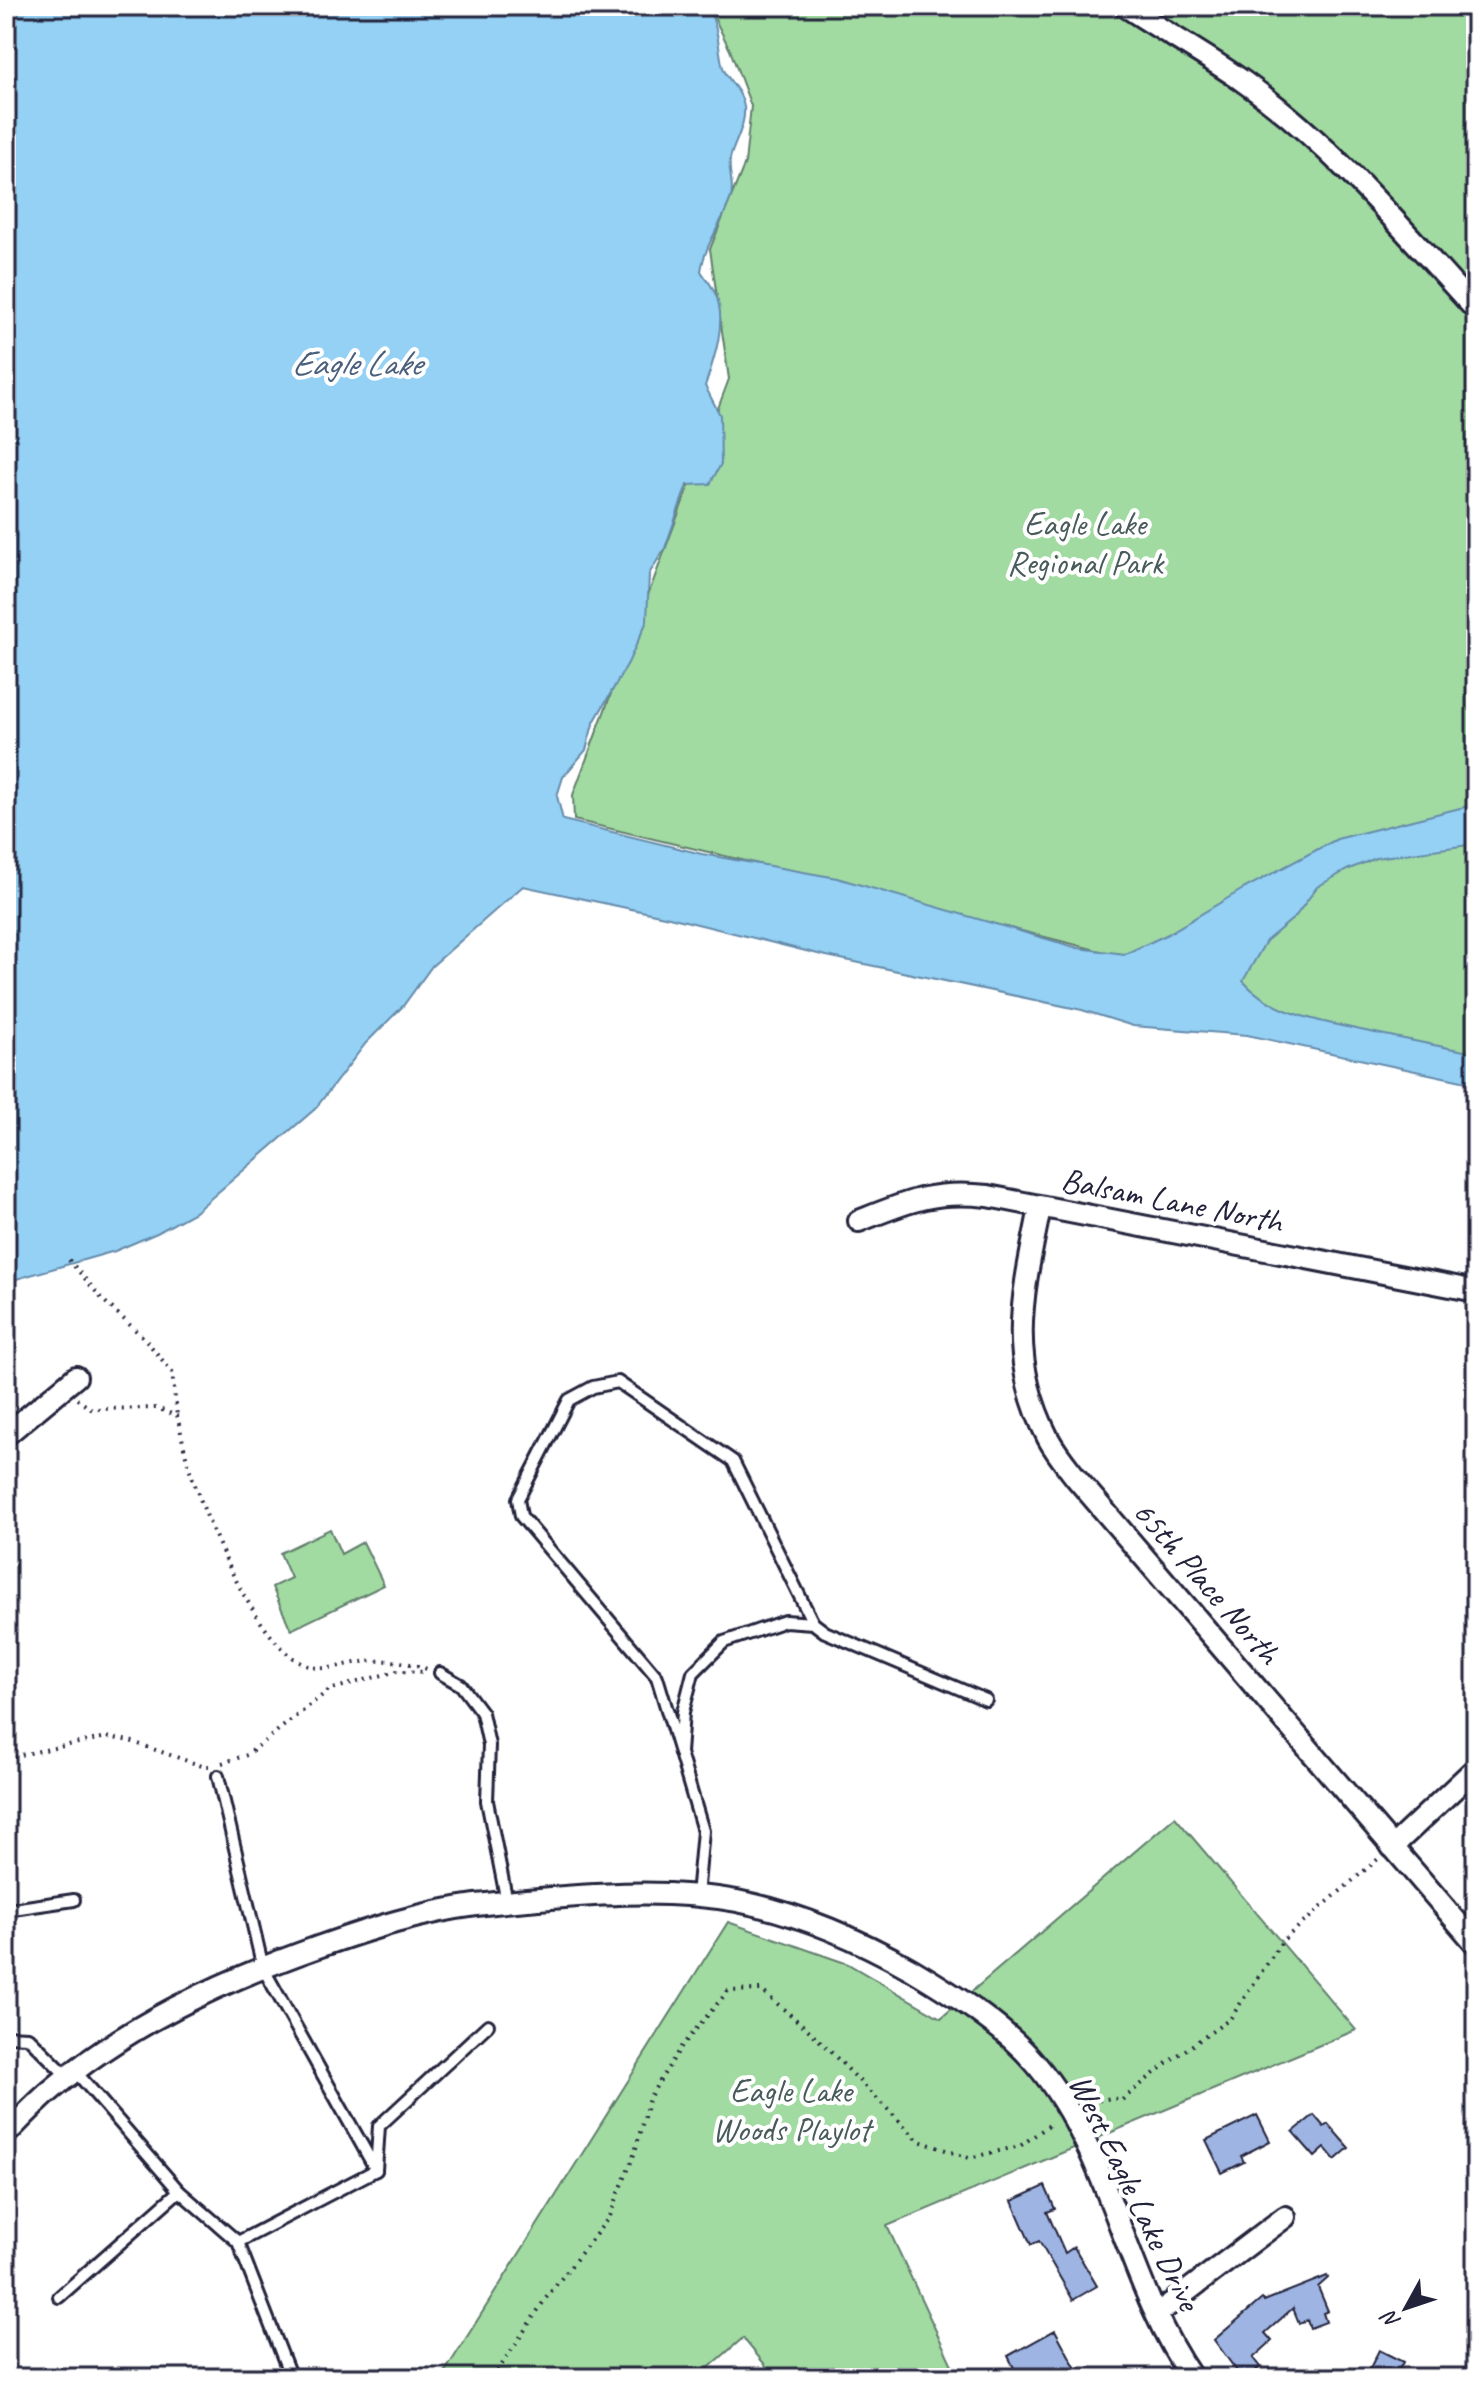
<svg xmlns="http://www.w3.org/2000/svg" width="1482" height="2384" font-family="Caveat,sans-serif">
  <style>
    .green { fill: #a1dba1; stroke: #627e6e; stroke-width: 2 }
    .water { fill: #94d1f4; stroke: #668baa; stroke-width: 2 }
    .building { fill: #9eb4e2; stroke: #22223b; stroke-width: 2 }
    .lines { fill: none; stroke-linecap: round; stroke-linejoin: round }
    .lane-casing { stroke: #22223b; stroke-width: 16 }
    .street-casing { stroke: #22223b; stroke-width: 26 }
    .path { stroke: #22223b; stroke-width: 4; stroke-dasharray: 2 6; stroke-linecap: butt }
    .lane { stroke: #fff; stroke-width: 10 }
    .street { stroke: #fff; stroke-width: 20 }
    .labels { text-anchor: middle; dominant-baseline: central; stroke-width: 8; stroke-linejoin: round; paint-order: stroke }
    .park-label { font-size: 34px; fill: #485a5a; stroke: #fff }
    .street-label { font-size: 34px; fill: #22223b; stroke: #fff }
    .water-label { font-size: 36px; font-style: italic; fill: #4a5f7c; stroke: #fff }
  </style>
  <rect width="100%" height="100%" fill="#fff"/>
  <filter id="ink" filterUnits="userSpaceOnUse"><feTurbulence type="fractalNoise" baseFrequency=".0125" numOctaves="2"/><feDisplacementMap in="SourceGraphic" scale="16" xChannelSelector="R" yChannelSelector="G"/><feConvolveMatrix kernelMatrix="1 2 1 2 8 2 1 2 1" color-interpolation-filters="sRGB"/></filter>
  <g filter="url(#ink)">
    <!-- green -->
    <g class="green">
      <path d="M704 6H1476V1061L1214 1009 1100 951 767 866 574 820 573 795 729 379 710 249 745 163 751 106 730 50 712 13Z"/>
      <path d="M330 1529 341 1554 363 1542 384 1585 291 1630 272 1587 291 1578 280 1553Z"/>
      <path d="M1175 1817 1356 2030 887 2226 958 2378H776L743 2338 697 2378H441L728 1922 848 1964 941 2018Z"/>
    </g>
    <!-- water -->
    <path class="water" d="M6 6H705C718 20 718 45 722 64 725 80 742 89 744 107 746 123 736 140 731 155 726 168 735 184 731 197 722 224 705 244 701 271 705 278 712 285 715 293 728 320 714 360 705 386L720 415 721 464 710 484 687 485 665 548 649 574 647 621 628 663 593 724 586 750 563 777 557 796 563 820 702 854 837 878 1078 948 1125 954 1166 935 1243 889 1337 839 1476 804V844L1376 858 1347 870 1317 887 1295 917 1266 941 1243 981C1277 1019 1337 1024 1385 1035 1415 1041 1445 1048 1476 1053V1084L1247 1035 1133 1026 1082 1010 822 955 669 917 523 886 432 966 403 1006 366 1043 315 1109 195 1212 157 1233 115 1251 6 1282Z"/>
    <!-- building -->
    <g class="building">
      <path d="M1257 2115 1270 2141 1241 2156 1244 2162 1222 2173 1206 2140Z"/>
      <path d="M1314 2115 1324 2127 1328 2124 1349 2148 1335 2160 1325 2148 1315 2157 1293 2132Z"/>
      <path d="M1045 2186 1055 2209 1047 2212 1065 2253 1074 2247 1097 2286 1073 2300 1039 2241 1031 2245 1012 2201Z"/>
      <path d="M1327 2276 1328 2278 1318 2287 1328 2311 1323 2313 1326 2322 1310 2328 1307 2320 1299 2323 1293 2308 1265 2333 1272 2341 1253 2358 1260 2367 1247 2378H1242L1214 2340 1262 2299 1264 2301Z"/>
      <path d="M1055 2330 1081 2378H1019L1008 2356Z"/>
      <path d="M1379 2350 1403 2362 1395 2378H1365Z"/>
    </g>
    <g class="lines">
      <defs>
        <g id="lane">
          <path d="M440 1673 461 1685 482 1713 489 1745 487 1801 507 1902"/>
          <path d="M680 1753 657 1677 521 1516 518 1499 569 1400 593 1387 618 1382 733 1461 813 1623"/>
          <path d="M218 1776 263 1968 376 2170"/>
          <path d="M697 1896 703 1831 680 1753 683 1712 693 1673 724 1642 785 1621 813 1623 825 1632 986 1700"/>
          <path d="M6 1910 74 1900"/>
          <path d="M6 2036 28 2037 68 2077"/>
          <path d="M76 2072 179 2191 238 2242 291 2378"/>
          <path d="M238 2242 376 2170 379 2126 488 2025"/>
          <path d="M59 2297 179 2191"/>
        </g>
        <g id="street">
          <path d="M1125 6C1164 32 1206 55 1244 82 1332 144 1403 230 1476 310"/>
          <path d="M1040 1208C1023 1293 1006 1356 1048 1438 1056 1453 1067 1466 1077 1479L1476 1944"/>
          <path d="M859 1221C909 1201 933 1190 988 1196L1476 1291"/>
          <path d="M6 1435 76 1377"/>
          <path d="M1392 1847 1476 1768"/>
          <path d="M6 2134C20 2120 34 2105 49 2092 126 2025 222 1981 318 1947 369 1929 422 1912 476 1905 501 1902 526 1900 551 1898 613 1893 675 1890 737 1901 798 1913 858 1939 911 1969 953 1994 1004 2026 1036 2064 1112 2154 1125 2282 1192 2378"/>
          <path d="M1157 2314 1285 2217"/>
        </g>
      </defs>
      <!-- lane casing -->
      <use href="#lane" class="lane-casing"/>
      <!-- street casing -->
      <use href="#street" class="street-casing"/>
      <!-- path -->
      <g class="path">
        <path d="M69 1260 103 1300 145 1339 172 1372 177 1416"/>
        <path d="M77 1399 91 1409 157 1408 177 1416C182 1434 184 1452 190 1470 205 1518 260 1656 312 1667 328 1671 345 1664 361 1662 384 1659 405 1661 427 1669"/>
        <path d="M6 1758 107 1737 130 1741 202 1766H209"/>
        <path d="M222 1763 247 1755 329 1690 397 1671 427 1672"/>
        <path d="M1083 2103 1112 2098 1122 2100 1168 2062 1230 2019 1283 1940 1378 1859"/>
        <path d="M493 2378 546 2298 610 2216 635 2152 649 2098 681 2047 728 1991 761 1990 812 2033 919 2141 969 2158 1020 2146 1052 2123"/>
      </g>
      <!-- lane -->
      <use href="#lane" class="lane"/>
      <!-- street -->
      <use href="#street" class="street"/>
    </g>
  </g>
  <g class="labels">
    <!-- park labels -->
    <g class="park-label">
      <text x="1085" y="523">Eagle Lake<tspan x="1085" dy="39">Regional Park</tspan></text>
      <text x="791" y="2090">Eagle Lake<tspan x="791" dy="39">Woods Playlot</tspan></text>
    </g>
    <!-- street labels -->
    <g class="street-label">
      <text transform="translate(1172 1200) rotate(11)">Balsam Lane North</text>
      <text transform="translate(1207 1582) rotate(49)">65th Place North</text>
      <text transform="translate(1135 2192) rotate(64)">West Eagle Lake Drive</text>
    </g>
    <!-- water labels -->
    <g class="water-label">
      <text x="356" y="363">Eagle Lake</text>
    </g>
  </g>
  <!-- margin -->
  <rect width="1482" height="2384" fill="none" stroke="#fff" stroke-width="32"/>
  <rect x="16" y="16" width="1450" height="2352" fill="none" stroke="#22223b" stroke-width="3" filter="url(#ink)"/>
  <!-- north arrow -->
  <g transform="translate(1406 2308) rotate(230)" stroke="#ffffff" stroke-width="6" paint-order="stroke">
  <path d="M0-6L14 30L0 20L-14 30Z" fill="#22223b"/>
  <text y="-12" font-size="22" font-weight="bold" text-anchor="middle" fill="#22223b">N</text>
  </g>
</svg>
